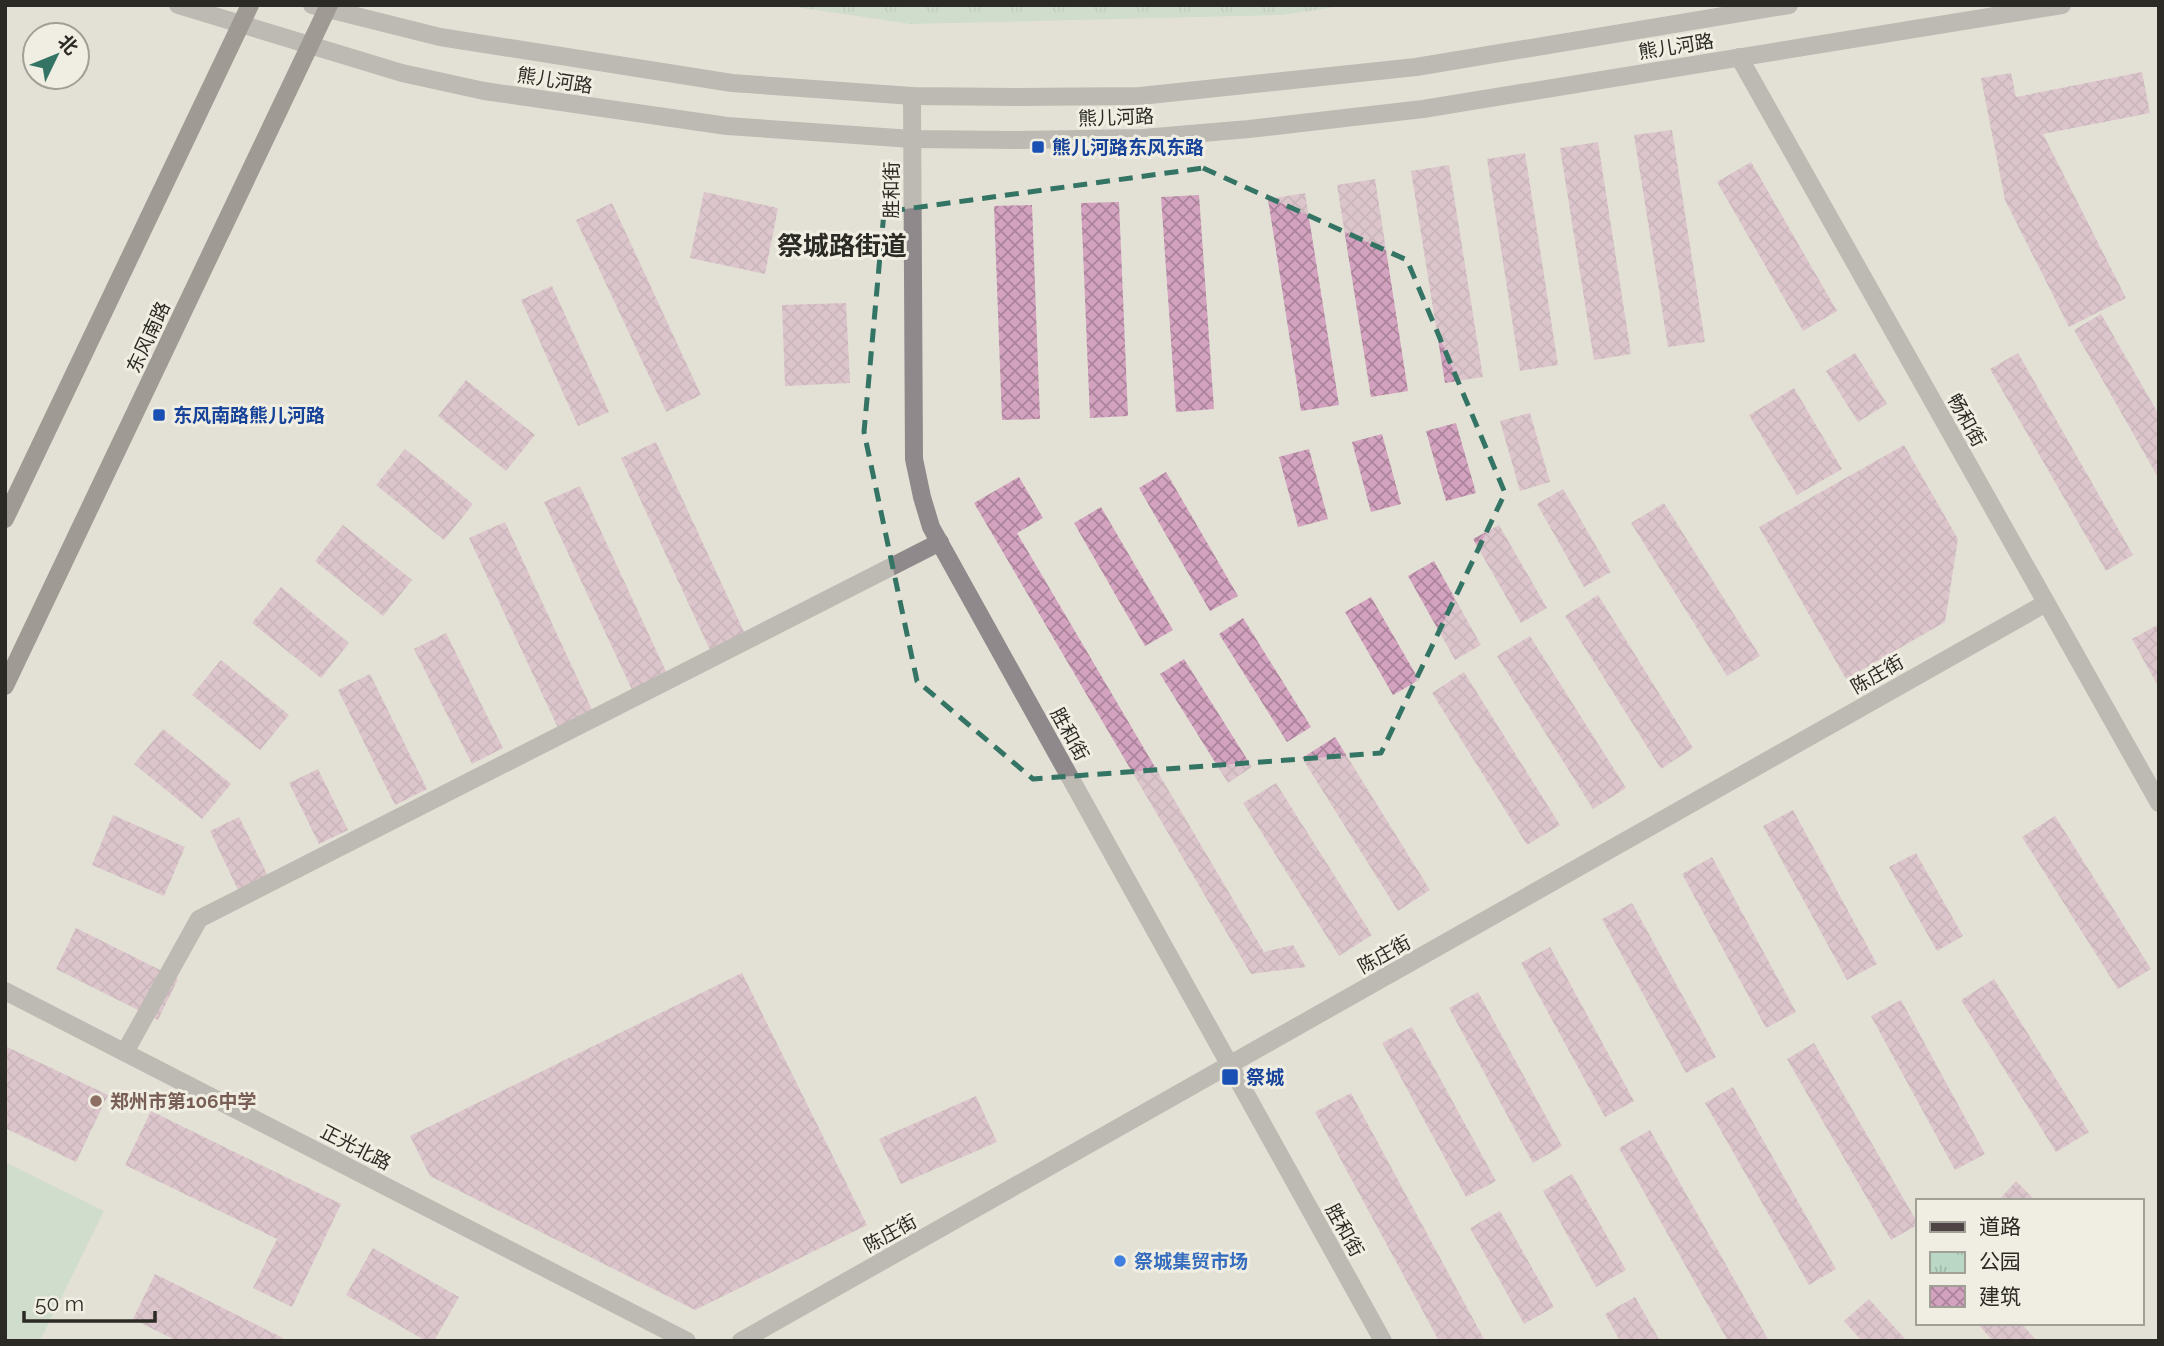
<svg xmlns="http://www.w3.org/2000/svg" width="2164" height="1346" font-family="Raleway,'Noto Sans SC',sans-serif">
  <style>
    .park { fill: url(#park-tufts) }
    .pitch { fill: #b9d7c4 }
    .building { fill: url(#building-cross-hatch) }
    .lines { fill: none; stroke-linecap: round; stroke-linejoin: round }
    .minor { stroke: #8f898b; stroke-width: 18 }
    .major { stroke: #4e4446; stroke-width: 18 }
    .marked { fill: none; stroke: #337464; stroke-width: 5; stroke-dasharray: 14 9; stroke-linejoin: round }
    .transit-dot { fill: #1a4fb4; stroke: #f0eee2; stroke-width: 2.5 }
    .education-dot { fill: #8d6e63; stroke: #f0eee2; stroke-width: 2.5 }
    .shop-dot { fill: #3f7fe0; stroke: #f0eee2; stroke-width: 2.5 }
    .labels { text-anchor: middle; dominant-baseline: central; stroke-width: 6; stroke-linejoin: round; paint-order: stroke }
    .street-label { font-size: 19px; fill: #2b2a25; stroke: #f0eee2 }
    .transit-label { font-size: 19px; font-weight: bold; fill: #164399; stroke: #f0eee2; text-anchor: start }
    .education-label { font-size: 19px; font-weight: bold; fill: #785e54; stroke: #f0eee2; text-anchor: start }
    .shop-label { font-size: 19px; font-weight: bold; fill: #366cbe; stroke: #f0eee2; text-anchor: start }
    .district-label { font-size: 26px; font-weight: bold; fill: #2b2a25; stroke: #f0eee2 }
  </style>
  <defs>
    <pattern id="park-tufts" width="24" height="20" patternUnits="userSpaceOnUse" patternTransform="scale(1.75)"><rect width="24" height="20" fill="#b9d7c4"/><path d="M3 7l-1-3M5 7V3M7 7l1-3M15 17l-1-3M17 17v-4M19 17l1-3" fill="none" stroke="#9fb9a8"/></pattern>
    <pattern id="building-cross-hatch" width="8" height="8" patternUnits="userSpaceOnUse" patternTransform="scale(1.75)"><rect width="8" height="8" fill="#d2a2bf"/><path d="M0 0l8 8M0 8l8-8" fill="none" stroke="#ab849b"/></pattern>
  </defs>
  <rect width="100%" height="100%" fill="#e3e1d5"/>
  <!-- park -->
  <path class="park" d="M782 5H1349L1282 15 911 24Z"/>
  <!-- pitch -->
  <path class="pitch" d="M5 1162 104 1211 40 1341H5Z"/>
  <!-- building -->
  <g class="building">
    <path d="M2142 72 2150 113 2043 134 2126 298 2069 327 2005 200 1981 78 2011 73 2016 97Z"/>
    <path d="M1672 130 1705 342 1668 347 1634 135Z"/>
    <path d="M1598 142 1631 354 1594 360 1560 148Z"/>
    <path d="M1525 153 1558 365 1520 371 1487 159Z"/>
    <path d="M1751 162 1837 311 1803 331 1717 182Z"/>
    <path d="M1449 165 1483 377 1445 383 1411 171Z"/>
    <path d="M1375 179 1408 391 1371 397 1337 185Z"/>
    <path d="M704 192 778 208 765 274 690 258Z"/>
    <path d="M1305 193 1339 405 1301 411 1268 199Z"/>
    <path d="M1199 195 1214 409 1176 412 1161 197Z"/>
    <path d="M1119 202 1128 416 1090 418 1081 203Z"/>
    <path d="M612 203 701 395 666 412 576 220Z"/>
    <path d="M1032 205 1040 419 1002 420 994 206Z"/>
    <path d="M552 286 609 412 578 426 521 300Z"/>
    <path d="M846 303 850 383 785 386 782 305Z"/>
    <path d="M2101 314 2159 415V479L2074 330Z"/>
    <path d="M1855 353 1887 404 1858 422 1826 371Z"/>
    <path d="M2018 353 2133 555 2106 571 1990 369Z"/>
    <path d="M466 380 535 435 506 471 438 416Z"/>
    <path d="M1794 388 1842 469 1797 495 1749 415Z"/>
    <path d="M1530 413 1550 482 1520 491 1500 421Z"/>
    <path d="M1456 423 1476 493 1446 501 1426 431Z"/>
    <path d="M1382 434 1401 504 1371 512 1352 442Z"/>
    <path d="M656 442 745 634 710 650 621 458Z"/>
    <path d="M1904 445 1958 539 1945 622 1846 679 1759 527Z"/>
    <path d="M405 449 473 504 444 540 376 485Z"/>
    <path d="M1309 449 1328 519 1298 527 1279 457Z"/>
    <path d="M1166 472 1238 596 1210 611 1139 488Z"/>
    <path d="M1019 477 1043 518 1017 533 1264 952 1293 945 1306 967 1251 974 974 503Z"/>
    <path d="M580 486 669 678 634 694 544 502Z"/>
    <path d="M1563 489 1611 572 1584 587 1537 504Z"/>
    <path d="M1664 503 1760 656 1727 676 1631 523Z"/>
    <path d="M1101 507 1173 630 1145 646 1074 523Z"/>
    <path d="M505 522 594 714 559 730 469 538Z"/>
    <path d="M343 525 412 580 383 616 315 561Z"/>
    <path d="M1499 525 1547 608 1521 623 1473 539Z"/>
    <path d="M1434 561 1481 645 1455 660 1408 576Z"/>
    <path d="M281 587 349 643 321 678 252 623Z"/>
    <path d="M1598 595 1693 748 1661 769 1565 616Z"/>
    <path d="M1371 597 1419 680 1393 695 1345 612Z"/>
    <path d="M1243 618 1311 727 1287 742 1219 634Z"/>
    <path d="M2159 624V688L2132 639Z"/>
    <path d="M446 633 503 748 472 764 414 649Z"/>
    <path d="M1530 636 1626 788 1593 809 1497 656Z"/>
    <path d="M1184 659 1252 767 1228 783 1160 674Z"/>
    <path d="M221 660 289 715 260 750 192 695Z"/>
    <path d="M1464 672 1560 825 1527 845 1432 693Z"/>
    <path d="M370 674 427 789 395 805 338 690Z"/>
    <path d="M163 729 231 784 202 819 134 764Z"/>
    <path d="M1335 737 1430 890 1398 911 1302 758Z"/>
    <path d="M318 769 348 830 319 844 289 783Z"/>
    <path d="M1276 783 1372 935 1339 956 1243 803Z"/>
    <path d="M1793 810 1877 964 1847 980 1763 826Z"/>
    <path d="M113 815 185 847 164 896 92 865Z"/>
    <path d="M2055 816 2151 969 2118 989 2022 837Z"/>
    <path d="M239 817 269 878 239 892 210 831Z"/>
    <path d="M1916 853 1963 936 1937 951 1889 867Z"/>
    <path d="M1712 857 1796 1012 1766 1028 1682 874Z"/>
    <path d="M1632 903 1716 1057 1686 1073 1602 919Z"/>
    <path d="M76 928 178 979 158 1020 56 969Z"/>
    <path d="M1550 947 1634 1101 1605 1117 1521 963Z"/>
    <path d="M742 973 867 1225 695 1310 430 1176 410 1136Z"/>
    <path d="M1994 979 2089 1132 2056 1152 1961 1000Z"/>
    <path d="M1478 992 1562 1146 1533 1163 1449 1008Z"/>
    <path d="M1901 1000 1985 1154 1955 1170 1871 1016Z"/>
    <path d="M1412 1027 1496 1181 1466 1197 1382 1043Z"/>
    <path d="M1814 1043 1917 1222V1225L1891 1240 1787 1059Z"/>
    <path d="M5 1046 108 1095 76 1162 5 1128Z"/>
    <path d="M1733 1087 1836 1269 1809 1285 1705 1103Z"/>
    <path d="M1351 1093 1485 1341H1439L1315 1112Z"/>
    <path d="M976 1096 997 1142 901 1184 879 1139Z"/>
    <path d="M151 1111 341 1204 292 1307 253 1288 277 1239 125 1165Z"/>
    <path d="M1650 1130 1769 1341H1728L1619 1148Z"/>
    <path d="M1572 1174 1626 1270 1596 1287 1543 1191Z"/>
    <path d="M2016 1181 2036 1201H1998Z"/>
    <path d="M1500 1211 1554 1307 1524 1324 1470 1228Z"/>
    <path d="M373 1248 459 1297 434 1341H426L346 1295Z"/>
    <path d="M155 1274 283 1338 281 1341H177L133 1319Z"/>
    <path d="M1635 1297 1660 1341H1620L1605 1314Z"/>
    <path d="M1869 1299 1907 1341H1862L1844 1321Z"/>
    <path d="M1977 1323H2021L2037 1341H1993Z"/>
  </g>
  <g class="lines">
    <!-- minor -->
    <g class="minor">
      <path d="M178 5 402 73 484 91 727 126 912 139 1016 140 1143 138 1249 129 1423 109 2062 5"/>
      <path d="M312 5 440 37 732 83 912 96 1016 97 1140 96 1416 67 1789 5"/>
      <path d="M1739 57 2159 803"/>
      <path d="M912 96 914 459 922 497 931 527 1383 1341"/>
      <path d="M5 991 687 1341"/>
      <path d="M125 1052 199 919 940 542"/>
      <path d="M741 1341 2046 603"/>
    </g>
    <!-- major -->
    <g class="major">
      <path d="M5 519 250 5"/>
      <path d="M5 686 329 5"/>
    </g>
  </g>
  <!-- marked area -->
  <path d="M0 0H2164V1346H0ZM1203 168 1407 260 1505 493 1381 753 1033 779 917 681 864 432 884 212Z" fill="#e3e1d5" fill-opacity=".55" fill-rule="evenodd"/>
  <path class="marked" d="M1203 168 1407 260 1505 493 1381 753 1033 779 917 681 864 432 884 212Z"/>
  <!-- markers -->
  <g class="transit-dot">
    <rect x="1031" y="140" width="14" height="14" rx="3.5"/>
    <rect x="152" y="408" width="14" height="14" rx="3.5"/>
    <rect x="1221" y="1068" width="18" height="18" rx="3.5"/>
  </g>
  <circle class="education-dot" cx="96" cy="1101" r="7"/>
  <circle class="shop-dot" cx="1120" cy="1261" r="7"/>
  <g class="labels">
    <!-- street labels -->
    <g class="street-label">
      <text transform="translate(1676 46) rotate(-9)">熊儿河路</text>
      <text transform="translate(555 80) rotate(9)">熊儿河路</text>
      <text transform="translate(1116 117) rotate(-2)">熊儿河路</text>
      <text transform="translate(891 190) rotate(-90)">胜和街</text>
      <text transform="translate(148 337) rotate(-65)">东风南路</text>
      <text transform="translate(1967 420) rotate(61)">畅和街</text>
      <text transform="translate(1877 674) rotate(-30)">陈庄街</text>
      <text transform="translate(1070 734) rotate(61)">胜和街</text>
      <text transform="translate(1384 954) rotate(-29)">陈庄街</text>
      <text transform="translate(356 1147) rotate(27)">正光北路</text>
      <text transform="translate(1345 1230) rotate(61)">胜和街</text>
      <text transform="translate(890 1233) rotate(-29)">陈庄街</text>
    </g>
    <!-- transit labels -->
    <g class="transit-label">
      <text x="1052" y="147">熊儿河路东风东路</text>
      <text x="173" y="415">东风南路熊儿河路</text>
      <text x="1246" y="1077">祭城</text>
    </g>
    <!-- education labels -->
    <g class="education-label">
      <text x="110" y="1101">郑州市第106中学</text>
    </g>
    <!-- shop labels -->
    <g class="shop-label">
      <text x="1134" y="1261">祭城集贸市场</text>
    </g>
    <!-- district labels -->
    <g class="district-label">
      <text x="842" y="246">祭城路街道</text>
    </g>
  </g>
  <!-- border -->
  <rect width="2164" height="1346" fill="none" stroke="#2b2a25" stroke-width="14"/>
  <!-- legend -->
  <rect x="1916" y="1199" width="228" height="126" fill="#f0eee2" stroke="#a1a096" stroke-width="2"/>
  <rect x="1930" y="1222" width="35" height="10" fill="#4e4446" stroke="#a1a096" stroke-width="2"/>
  <text x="1979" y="1234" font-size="21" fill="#2b2a25">道路</text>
  <rect x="1930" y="1252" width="35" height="21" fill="url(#park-tufts)" stroke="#a1a096" stroke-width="2"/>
  <text x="1979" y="1269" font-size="21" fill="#2b2a25">公园</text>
  <rect x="1930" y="1286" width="35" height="21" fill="url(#building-cross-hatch)" stroke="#a1a096" stroke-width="2"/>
  <text x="1979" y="1304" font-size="21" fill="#2b2a25">建筑</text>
  <!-- north arrow -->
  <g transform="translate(56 56) rotate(47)"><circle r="33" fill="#f0eee2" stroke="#a1a096" stroke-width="2"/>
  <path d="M0-5L12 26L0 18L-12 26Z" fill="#337464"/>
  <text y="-10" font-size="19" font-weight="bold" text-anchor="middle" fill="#2b2a25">北</text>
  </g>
  <!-- scale -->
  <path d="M24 1311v10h131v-10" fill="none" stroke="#2b2a25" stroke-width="3.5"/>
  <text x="35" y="1311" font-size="21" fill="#2b2a25" stroke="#f0eee2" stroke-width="5" paint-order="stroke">50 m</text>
</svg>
